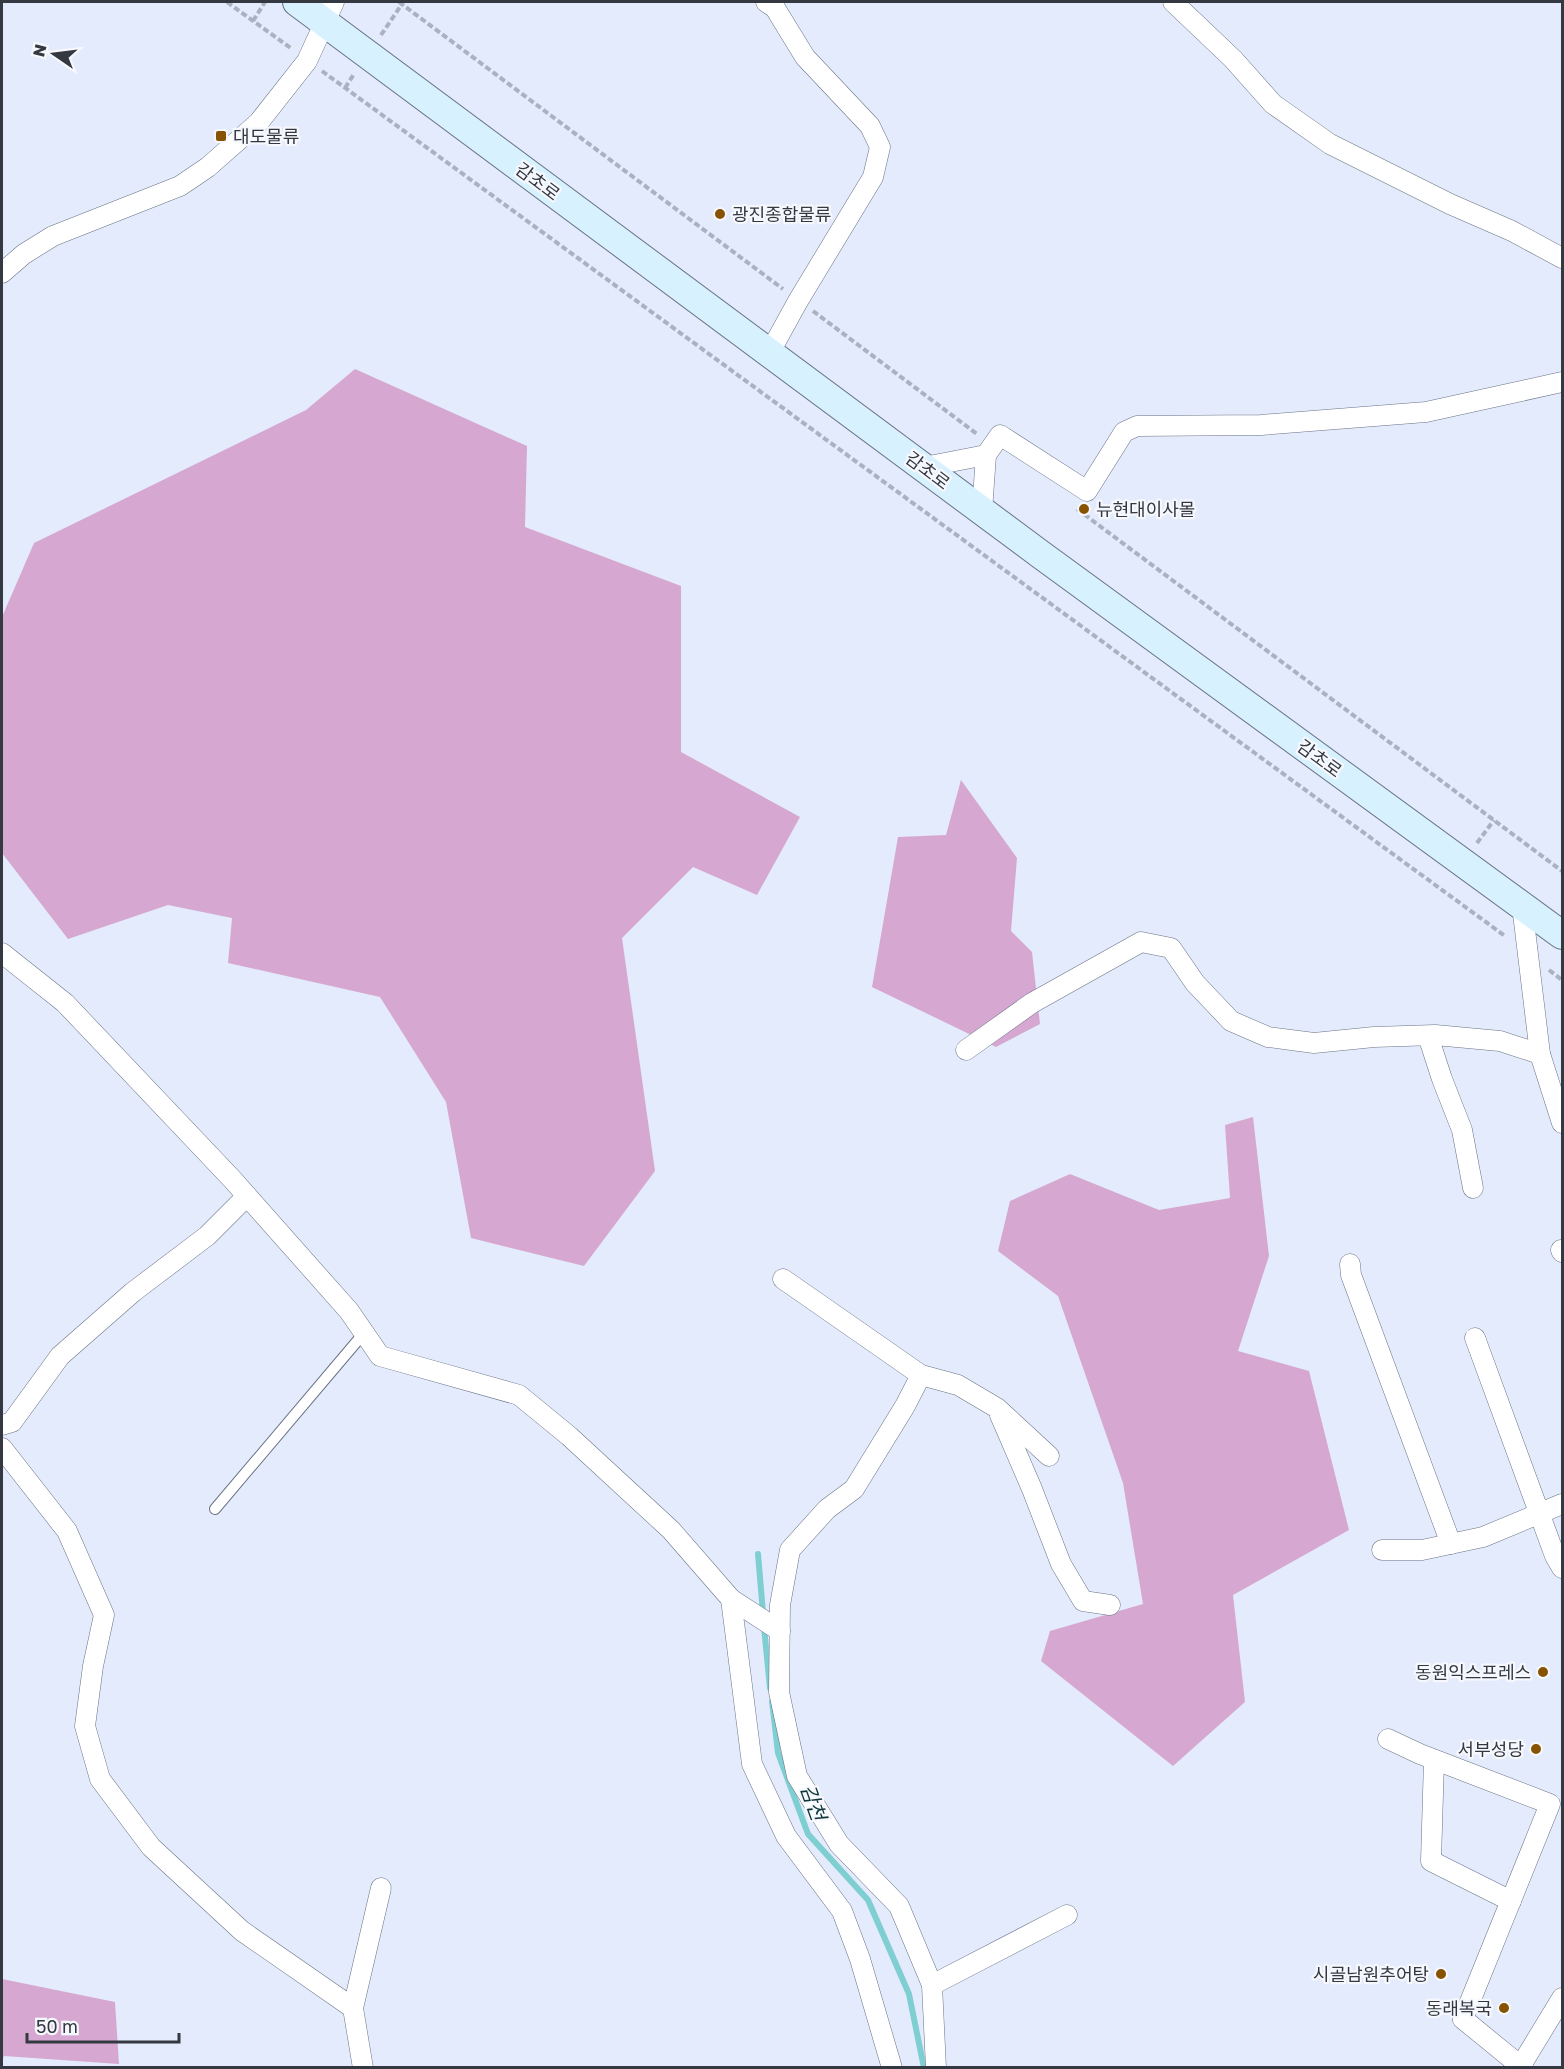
<svg xmlns="http://www.w3.org/2000/svg" width="1564" height="2069" font-family="'Golos Text','Noto Sans KR',sans-serif">
  <style>
    .forest { fill: #d6a8d1 }
    .lines { fill: none; stroke-linecap: round; stroke-linejoin: round }
    .stream { stroke: #7fced1; stroke-width: 6 }
    .service-casing { stroke: #6a7385; stroke-width: 12 }
    .minor-casing { stroke: #6a7385; stroke-width: 21 }
    .secondary-casing { stroke: #6a7385; stroke-width: 30 }
    .path { stroke: #aab1bf; stroke-width: 4; stroke-dasharray: 6 3; stroke-linecap: butt }
    .service { stroke: #fff; stroke-width: 10 }
    .minor { stroke: #fff; stroke-width: 20 }
    .secondary { stroke: #d7f1fe; stroke-width: 28 }
    .poi-dot { fill: #885300; stroke: #f6f8fd; stroke-width: 2 }
    .labels { text-anchor: middle; dominant-baseline: central; stroke-width: 4.5; stroke-linejoin: round; paint-order: stroke }
    .poi-label { font-size: 18px; fill: #343840; stroke: #f6f8fd; text-anchor: end }
    .street-label { font-size: 18px; fill: #343840; stroke: #f6f8fd }
    .water-label { font-size: 20px; font-style: italic; fill: #103738; stroke: #f6f8fd }
  </style>
  <rect width="100%" height="100%" fill="#e3ebfc"/>
  <!-- forest -->
  <g class="forest">
    <path d="M355 369 527 446 525 527 681 586V752L800 817 757 895 693 867 622 938 655 1171 584 1266 471 1238 446 1102 380 997 228 963 232 918 168 905 68 939 2 853V617L34 543 306 410Z"/>
    <path d="M961 780 1017 858 1011 931 1032 952 1040 1024 996 1047 872 987 898 837 946 835Z"/>
    <path d="M1253 1117 1269 1256 1238 1351 1309 1371 1349 1530 1233 1595 1245 1702 1173 1766 1041 1661 1050 1631 1143 1604 1123 1483 1058 1296 998 1251 1010 1201 1070 1174 1159 1210 1230 1198 1225 1125Z"/>
    <path d="M2 1979 115 2002 119 2064 4 2056 2 2061Z"/>
  </g>
  <g class="lines">
    <!-- stream -->
    <g class="stream">
      <path d="M758 1554 763 1613"/>
      <path d="M764 1627 770 1688"/>
      <path d="M772 1701 778 1753 808 1834 868 1900 909 1994 924 2068"/>
    </g>
    <defs>
      <path id="service" d="M215 1509 364 1333"/>
      <g id="minor">
        <path d="M766 2 775 8 805 57 870 126 880 147 873 177 798 301 770 352"/>
        <path d="M1173 2 1233 59 1273 104 1330 144 1450 204 1512 231 1562 258"/>
        <path d="M2 273 24 254 53 236 180 186 208 167 259 122 307 61 334 2"/>
        <path d="M986 455 1000 435 1087 491 1124 432 1137 426 1261 425 1426 412 1562 382"/>
        <path d="M924 467 986 455 982 511"/>
        <path d="M1522 905 1540 1054 1562 1123"/>
        <path d="M2 953 65 1003 232 1179 349 1311 380 1356 519 1395 569 1436 671 1530 731 1599 780 1631"/>
        <path d="M1428 1036 1442 1079 1462 1130 1473 1188"/>
        <path d="M966 1050 1032 1003 1141 942 1171 948 1195 983 1231 1021 1268 1037 1314 1043 1374 1037 1435 1035 1500 1041 1540 1054"/>
        <path d="M1561 1250 1562 1252"/>
        <path d="M1350 1264 1351 1275 1451 1544"/>
        <path d="M783 1279 921 1375 958 1385 997 1408 1049 1456"/>
        <path d="M1475 1338 1555 1556 1562 1568"/>
        <path d="M921 1375 905 1406 854 1489 827 1509 790 1550 780 1605 779 1692 797 1776 839 1844 899 1906 932 1985 936 2068"/>
        <path d="M1000 1415 1032 1489 1061 1564 1083 1601 1110 1605"/>
        <path d="M2 1425 12 1422 60 1356 133 1292 207 1236 247 1196"/>
        <path d="M2 1448 67 1531 104 1615 93 1666 85 1726 100 1779 151 1847 242 1931 353 2008 363 2068"/>
        <path d="M1382 1550H1422L1483 1537 1562 1504"/>
        <path d="M731 1599 752 1764 786 1836 842 1911 860 1959 892 2068"/>
        <path d="M1388 1739 1420 1754 1550 1804 1463 2019 1523 2068"/>
        <path d="M1434 1760 1431 1861 1511 1901"/>
        <path d="M932 1985 1067 1915"/>
        <path d="M353 2008 381 1888"/>
        <path d="M1520 2067 1562 1998"/>
      </g>
      <path id="secondary" d="M297 2 1040 554 1562 935"/>
    </defs>
    <!-- service casing -->
    <use href="#service" class="service-casing"/>
    <!-- minor casing -->
    <use href="#minor" class="minor-casing"/>
    <!-- secondary casing -->
    <use href="#secondary" class="secondary-casing"/>
    <!-- path -->
    <g class="path">
      <path d="M227 2 292 49"/>
      <path d="M399 2 783 289"/>
      <path d="M253 21 265 2"/>
      <path d="M381 35 402 4"/>
      <path d="M322 71 1505 936"/>
      <path d="M345 88 354 74"/>
      <path d="M813 311 977 434"/>
      <path d="M1077 509 1562 871"/>
      <path d="M1477 843 1494 820"/>
      <path d="M1549 970 1562 980"/>
    </g>
    <!-- service -->
    <use href="#service" class="service"/>
    <!-- minor -->
    <use href="#minor" class="minor"/>
    <!-- secondary -->
    <use href="#secondary" class="secondary"/>
  </g>
  <!-- markers -->
  <g class="poi-dot">
    <rect x="215" y="130" width="12" height="12" rx="3"/>
    <circle cx="720" cy="214" r="6"/>
    <circle cx="1084" cy="509" r="6"/>
    <circle cx="1543" cy="1672" r="6"/>
    <circle cx="1536" cy="1749" r="6"/>
    <circle cx="1441" cy="1974" r="6"/>
    <circle cx="1504" cy="2008" r="6"/>
  </g>
  <g class="labels">
    <!-- poi labels -->
    <g class="poi-label">
      <text x="233" y="136" text-anchor="start">대도물류</text>
      <text x="732" y="214" text-anchor="start">광진종합물류</text>
      <text x="1096" y="509" text-anchor="start">뉴현대이사몰</text>
      <text x="1531" y="1672">동원익스프레스</text>
      <text x="1524" y="1749">서부성당</text>
      <text x="1429" y="1974">시골남원추어탕</text>
      <text x="1492" y="2008">동래복국</text>
    </g>
    <!-- street labels -->
    <g class="street-label">
      <text transform="translate(538 181) rotate(37)">감초로</text>
      <text transform="translate(928 470) rotate(37)">감초로</text>
      <text transform="translate(1320 758) rotate(36)">감초로</text>
    </g>
    <!-- water labels -->
    <g class="water-label">
      <text transform="translate(814 1802) rotate(70)">감천</text>
    </g>
  </g>
  <!-- border -->
  <rect width="1564" height="2069" fill="none" stroke="#343840" stroke-width="6"/>
  <!-- north arrow -->
  <g transform="translate(54 54) rotate(284)" stroke="#f6f8fd" stroke-width="4.5" paint-order="stroke">
  <path d="M0-4.5L10 22L0 15L-10 22Z" fill="#343840"/>
  <text y="-9" font-size="16" font-weight="bold" text-anchor="middle" fill="#343840">N</text>
  </g>
  <!-- scale -->
  <path d="M27 2033v9h152v-9" fill="none" stroke="#343840" stroke-width="3"/>
  <text x="36" y="2033" font-size="18" fill="#343840" stroke="#f6f8fd" stroke-width="4.5" paint-order="stroke">50 m</text>
</svg>
